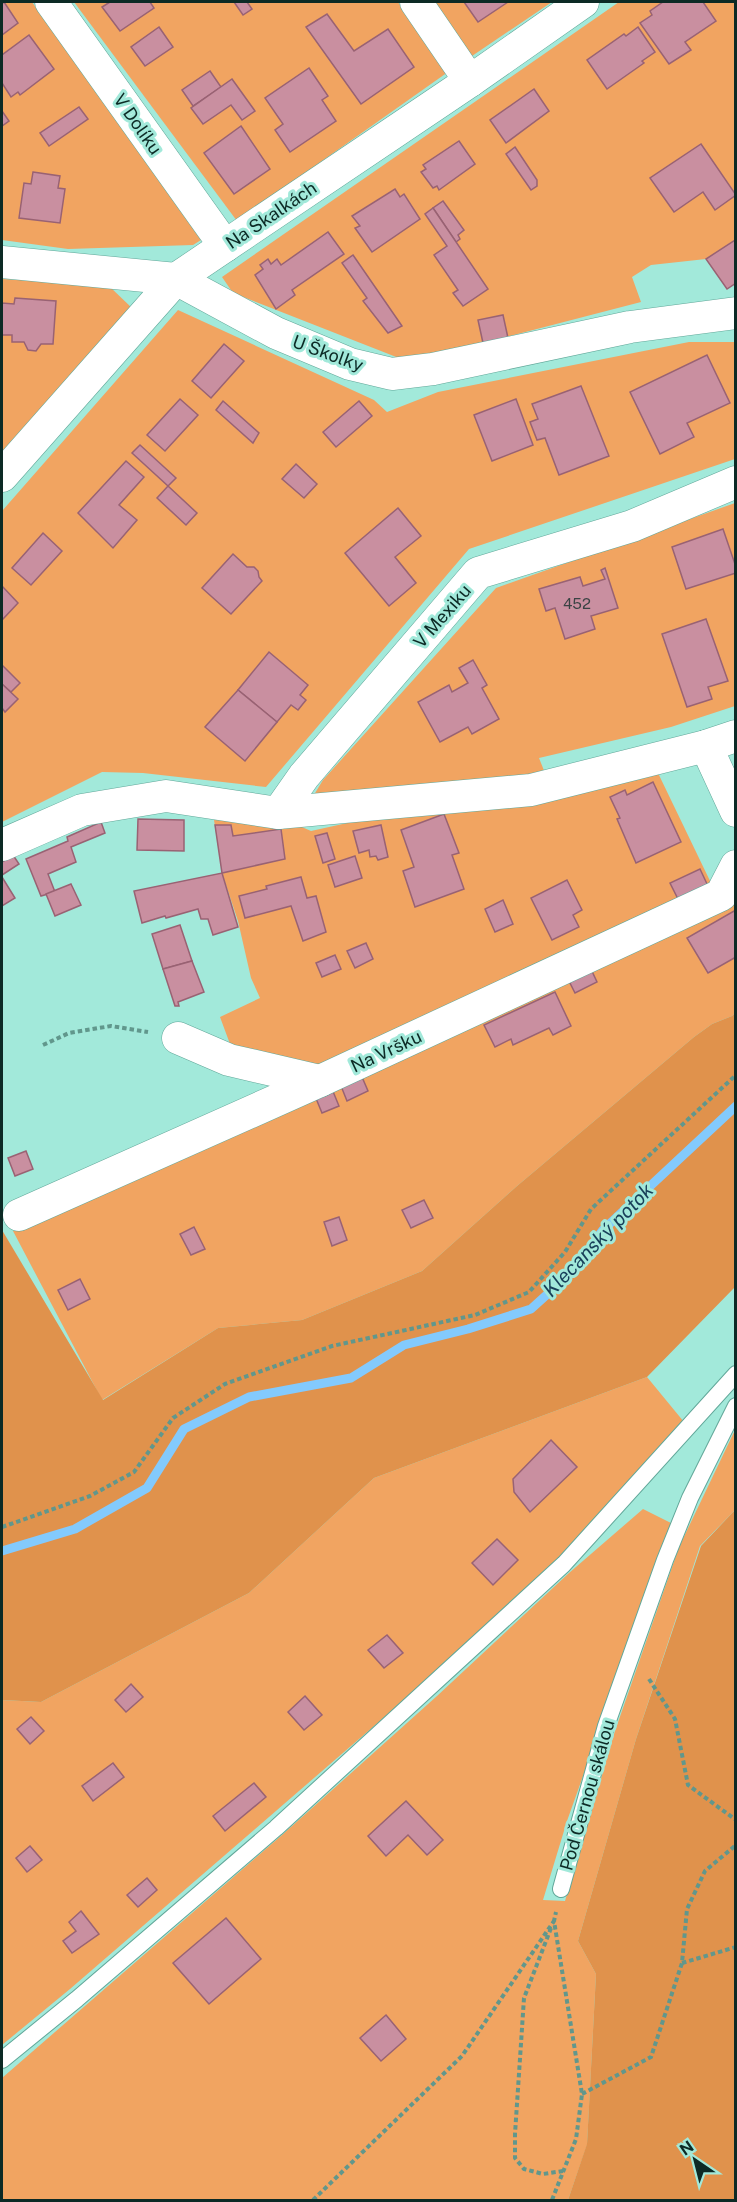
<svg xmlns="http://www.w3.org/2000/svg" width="737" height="2202" font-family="'Public Sans',sans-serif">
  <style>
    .green { fill: #f1a461 }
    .forest { fill: #e0924c }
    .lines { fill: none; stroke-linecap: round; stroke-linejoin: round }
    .stream { stroke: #83cafd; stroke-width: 9 }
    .building { fill: #c98fa0; stroke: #996273; stroke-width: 1.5 }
    .service-casing { stroke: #61a799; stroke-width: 18 }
    .minor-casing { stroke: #61a799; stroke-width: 33 }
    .path { stroke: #61978c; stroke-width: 4; stroke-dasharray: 4.5 3; stroke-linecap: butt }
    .service { stroke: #fff; stroke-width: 16 }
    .minor { stroke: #fff; stroke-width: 32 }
    .labels { text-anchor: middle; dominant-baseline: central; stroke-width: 6; stroke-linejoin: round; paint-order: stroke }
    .number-label { font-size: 15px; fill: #3b4344 }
    .street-label { font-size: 18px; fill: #0c2a25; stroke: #a2e9da }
    .water-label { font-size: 20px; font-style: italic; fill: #183f59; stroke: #a2e9da }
  </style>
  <rect width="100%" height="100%" fill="#a2e9da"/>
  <!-- green -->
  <g class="green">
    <path d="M2 2H32L201 240 193 245 68 249 2 240Z"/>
    <path d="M74 2H398L448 72 237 221Z"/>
    <path d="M435 2H552L472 56Z"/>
    <path d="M619 2H735V240L706 259 651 265 632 277 641 302 409 362 233 293 222 277Z"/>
    <path d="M2 279 108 285 134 310 2 459Z"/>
    <path d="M178 310 374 400 387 412 438 392 689 342H735V459L469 549 266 787 143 773 102 772 2 822V511Z"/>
    <path d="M735 503V706L671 727 539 758 545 773 309 803 323 780 496 588Z"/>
    <path d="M658 773 711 883 324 1070 287 1063 230 1044 220 1017 260 998 251 978 238 921 222 873 214 820 295 824 311 831 388 814Z"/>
    <path d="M735 896V1013L732 1016 712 1024 694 1037 517 1186 422 1271 302 1320 218 1328 102 1400 13 1231 336 1085Z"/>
    <path d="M647 1377 684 1422 557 1559 425 1682 70 1989 2 2045V1700L41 1702 249 1593 374 1478Z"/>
    <path d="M735 1430V1510L700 1546 636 1739 578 1941 596 1974 587 2145 568 2200H2V2078L282 1835 437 1696 569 1573 643 1509 673 1524 567 1821 543 1900 565 1901 615 1731 679 1547Z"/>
  </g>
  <!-- forest -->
  <g class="forest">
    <path d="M735 1013V1287L647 1377 374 1478 249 1593 41 1702 2 1700V1230L103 1400 218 1328 302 1320 422 1271 517 1186 694 1037 712 1024 732 1016Z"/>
    <path d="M735 1510V2200H568L587 2144 596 1974 578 1941 636 1739 701 1546Z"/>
  </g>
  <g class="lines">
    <!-- stream -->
    <path class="stream" d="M2 1551 75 1529 147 1488 184 1429 249 1397 351 1378 404 1345 468 1329 531 1309 573 1271 603 1230 736 1106"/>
  </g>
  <!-- building -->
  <g class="building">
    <path d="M4 2 18 23 2 35V4Z"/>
    <path d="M110 2H150L154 8 120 31 102 7Z"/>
    <path d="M234 2H247L252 9 243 15Z"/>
    <path d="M464 2H508L478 22Z"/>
    <path d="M663 2H703L716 21 685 42 691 50 669 64 640 23 652 15 650 11Z"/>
    <path d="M327 14 354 51 388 29 414 67 361 104 306 27Z"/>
    <path d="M159 27 173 47 145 66 131 47Z"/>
    <path d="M638 27 655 52 642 61 644 63 607 89 587 60 624 34 626 36Z"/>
    <path d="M29 35 54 69 20 95 18 92 11 97 2 83V55Z"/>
    <path d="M309 68 328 96 322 100 336 121 290 152 275 130 283 124 265 98Z"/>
    <path d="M210 71 221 87 193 106 182 90Z"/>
    <path d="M232 79 255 111 242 120 231 105 203 124 191 108Z"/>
    <path d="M534 89 549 111 506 143 490 120Z"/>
    <path d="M79 107 88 119 49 146 40 133Z"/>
    <path d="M2 111 9 121 2 126Z"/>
    <path d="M241 126 270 169 234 194 204 153Z"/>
    <path d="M459 141 475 164 439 190 437 186 433 188 421 172 426 169 423 165Z"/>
    <path d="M701 144 736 195 715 210 703 192 674 212 650 178Z"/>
    <path d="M515 147 537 180V186L531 190 506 154Z"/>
    <path d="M33 172 60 176 58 188 65 189 60 223 19 218 24 183 31 184Z"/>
    <path d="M395 189 400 197 404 194 420 219 372 252 355 228 360 226 352 216Z"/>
    <path d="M443 201 464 230 458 235 460 239 456 242 433 208Z"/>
    <path d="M433 208 488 289 463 306 453 293 458 290 434 255 447 246 425 214Z"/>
    <path d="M328 232 344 254 292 290 295 295 276 309 255 275 263 269 260 265 268 259 271 264 277 259 281 265Z"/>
    <path d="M735 240 736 283 727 289 706 259Z"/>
    <path d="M353 255 402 326 388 333 363 301 367 298 342 263Z"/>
    <path d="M15 298 56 301 53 344H41L36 351 28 350 24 342H12V335H2V303L14 304Z"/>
    <path d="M503 315 508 338 483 343 478 320Z"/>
    <path d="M224 344 244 361 211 398 192 381Z"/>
    <path d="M707 355 730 403 687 423 694 437 660 454 630 392Z"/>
    <path d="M581 386 609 456 559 475 545 438 537 440 530 422 538 419 532 404Z"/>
    <path d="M180 399 198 415 165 451 147 435Z"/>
    <path d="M516 399 533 445 492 461 474 415Z"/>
    <path d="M223 401 259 433 253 443 216 410Z"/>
    <path d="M359 401 372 416 336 447 323 432Z"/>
    <path d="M140 445 176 478 168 486 132 453Z"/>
    <path d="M126 461 144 477 119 505 137 520 113 548 78 513Z"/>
    <path d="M296 464 317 484 304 498 282 479Z"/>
    <path d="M168 486 197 513 186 525 157 498Z"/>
    <path d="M398 508 421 536 395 557 416 583 389 606 345 553Z"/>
    <path d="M723 529 736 567V573L686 589 672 547Z"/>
    <path d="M43 533 62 551 31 585 12 568Z"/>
    <path d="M233 554 247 567H254L258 571 259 577 262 581 231 614 202 588Z"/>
    <path d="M605 568 618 608 591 616 595 629 565 639 555 608 546 611 539 589 580 577 583 586 605 579 601 570Z"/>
    <path d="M2 586 18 603 2 620Z"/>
    <path d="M706 619 728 681 708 687 712 699 687 707 662 634Z"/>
    <path d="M269 652 308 685 300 695 306 700 298 710 291 705 277 722 238 690Z"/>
    <path d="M473 660 487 685 482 688 499 719 472 734 468 727 440 742 418 702 449 685 452 692 468 683 459 668Z"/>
    <path d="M2 665 20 683 11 692 2 684Z"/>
    <path d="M2 684 18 699 5 712 2 708Z"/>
    <path d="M238 690 277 722 245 761 205 727Z"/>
    <path d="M653 782 681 842 636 863 617 819 620 818 610 797 625 790 627 795Z"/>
    <path d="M444 814 459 853 452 855 464 889 415 907 403 871 414 867 401 830Z"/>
    <path d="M138 819 184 820V851L137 850Z"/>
    <path d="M101 822 105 833 71 847 76 862 48 874 55 892 41 896 26 859 68 841 67 837Z"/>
    <path d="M215 825H231L233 836 281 829 285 859 222 873Z"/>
    <path d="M381 825 388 857 378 860 376 856 370 857 369 850 359 853 353 831Z"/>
    <path d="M327 833 335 859 323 863 315 836Z"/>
    <path d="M13 855 19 864 2 875V862Z"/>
    <path d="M355 856 362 878 335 887 328 865Z"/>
    <path d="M700 869 708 886 678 899 670 883Z"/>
    <path d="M222 873 238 927 213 935 208 919H201L198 909 166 918 165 916 142 923 134 891Z"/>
    <path d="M2 877 15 898 2 906Z"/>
    <path d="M301 877 307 898 316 896 326 932 303 941 291 906 245 918 239 896 267 889 266 886Z"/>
    <path d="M567 880 582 910 573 915 579 927 552 940 531 898Z"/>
    <path d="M71 884 81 905 55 916 46 894Z"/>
    <path d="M503 900 513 924 495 932 485 909Z"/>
    <path d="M734 911 736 914V957L708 973 687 938Z"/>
    <path d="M180 925 192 961 163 969 152 934Z"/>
    <path d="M366 943 373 959 355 968 347 951Z"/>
    <path d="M335 955 341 969 322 977 316 963Z"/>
    <path d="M192 961 204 992 178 1002 179 1006H175L163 969Z"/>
    <path d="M590 967 597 982 575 993 568 979Z"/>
    <path d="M555 992 571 1026 553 1035 549 1028 513 1045 511 1039 495 1047 484 1025Z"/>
    <path d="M362 1077 368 1091 347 1101 341 1086Z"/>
    <path d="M332 1089 339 1106 322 1113 315 1096Z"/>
    <path d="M26 1151 33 1169 15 1176 8 1158Z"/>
    <path d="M424 1200 433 1218 411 1228 402 1210Z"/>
    <path d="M339 1217 347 1240 332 1246 324 1222Z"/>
    <path d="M194 1227 205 1249 191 1255 180 1234Z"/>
    <path d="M80 1279 90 1299 68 1310 58 1290Z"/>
    <path d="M551 1440 577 1467 530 1512 514 1492 513 1479Z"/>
    <path d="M497 1539 518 1560 493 1585 472 1563Z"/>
    <path d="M387 1635 403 1653 384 1668 368 1650Z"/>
    <path d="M131 1684 143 1697 126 1712 115 1700Z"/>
    <path d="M305 1696 322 1715 304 1730 288 1712Z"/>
    <path d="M31 1717 44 1731 30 1744 17 1729Z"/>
    <path d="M113 1763 124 1777 93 1801 82 1786Z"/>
    <path d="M254 1783 266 1797 225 1831 213 1816Z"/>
    <path d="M406 1801 443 1840 427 1855 408 1835 386 1856 368 1836Z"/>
    <path d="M30 1846 42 1860 27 1872 16 1858Z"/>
    <path d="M147 1878 157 1890 138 1907 127 1895Z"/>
    <path d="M81 1911 99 1934 72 1953 63 1941 76 1931 69 1922Z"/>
    <path d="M226 1918 261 1959 209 2004 173 1963Z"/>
    <path d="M386 2015 406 2039 381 2061 360 2038Z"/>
  </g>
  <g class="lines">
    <defs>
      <g id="service">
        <path d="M561 1889 606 1726 665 1560 690 1498 736 1406"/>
        <path d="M2 2060 77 1999 276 1828 564 1564 736 1374"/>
      </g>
      <g id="minor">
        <path d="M51 2 225 246"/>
        <path d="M416 2 470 81"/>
        <path d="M2 262 176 279 276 333 350 364 392 374 433 369 630 327 736 313"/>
        <path d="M2 476 176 279 470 81 583 2"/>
        <path d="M706 746 736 811"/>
        <path d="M278 813 304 776 478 573 632 526 736 482"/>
        <path d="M2 845 82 810 166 796 278 813 531 790 706 746 736 736"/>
        <path d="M178 1038 229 1060 320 1081"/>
        <path d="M19 1215 320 1081 721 895 736 866"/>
      </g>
    </defs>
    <!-- service casing -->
    <use href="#service" class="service-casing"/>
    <!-- minor casing -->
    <use href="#minor" class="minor-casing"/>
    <!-- path -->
    <g class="path">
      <path d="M43 1045 69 1033 111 1026 148 1032"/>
      <path d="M2 1527 90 1496 134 1472 173 1418 225 1384 332 1346 475 1315 529 1292 565 1252 591 1209 736 1075"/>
      <path d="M649 1679 675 1719 688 1785 736 1820"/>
      <path d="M551 1928 524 1998 515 2134V2158L524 2169 543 2174 563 2171"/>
      <path d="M682 1963 736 1947"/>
      <path d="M582 2094 651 2057 682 1963 687 1909 705 1871 736 1845"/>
      <path d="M313 2200 462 2056 554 1921"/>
      <path d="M552 2200 576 2139 582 2094 554 1921 556 1912"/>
    </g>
    <!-- service -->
    <use href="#service" class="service"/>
    <!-- minor -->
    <use href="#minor" class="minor"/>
  </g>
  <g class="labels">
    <!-- number labels -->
    <g class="number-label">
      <text x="577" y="603">452</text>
    </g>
    <!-- street labels -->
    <g class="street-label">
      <text transform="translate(138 124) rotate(55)">V Dolíku</text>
      <text transform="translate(271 215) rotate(-34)">Na Skalkách</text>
      <text transform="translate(328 353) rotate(20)">U Školky</text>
      <text transform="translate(442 616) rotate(-49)">V Mexiku</text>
      <text transform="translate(386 1051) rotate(-25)">Na Vršku</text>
      <text transform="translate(587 1795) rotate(-74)">Pod Černou skálou</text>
    </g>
    <!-- water labels -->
    <g class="water-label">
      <text transform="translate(598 1240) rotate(-46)">Klecanský potok</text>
    </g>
  </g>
  <!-- border -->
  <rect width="737" height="2202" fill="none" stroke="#0c2a25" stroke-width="6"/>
  <!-- north arrow -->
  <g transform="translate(695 2160) rotate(325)" stroke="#a2e9da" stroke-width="4.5" paint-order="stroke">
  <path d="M0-4.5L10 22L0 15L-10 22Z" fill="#0c2a25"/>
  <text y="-9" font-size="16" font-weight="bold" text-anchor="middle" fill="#0c2a25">N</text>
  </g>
</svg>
